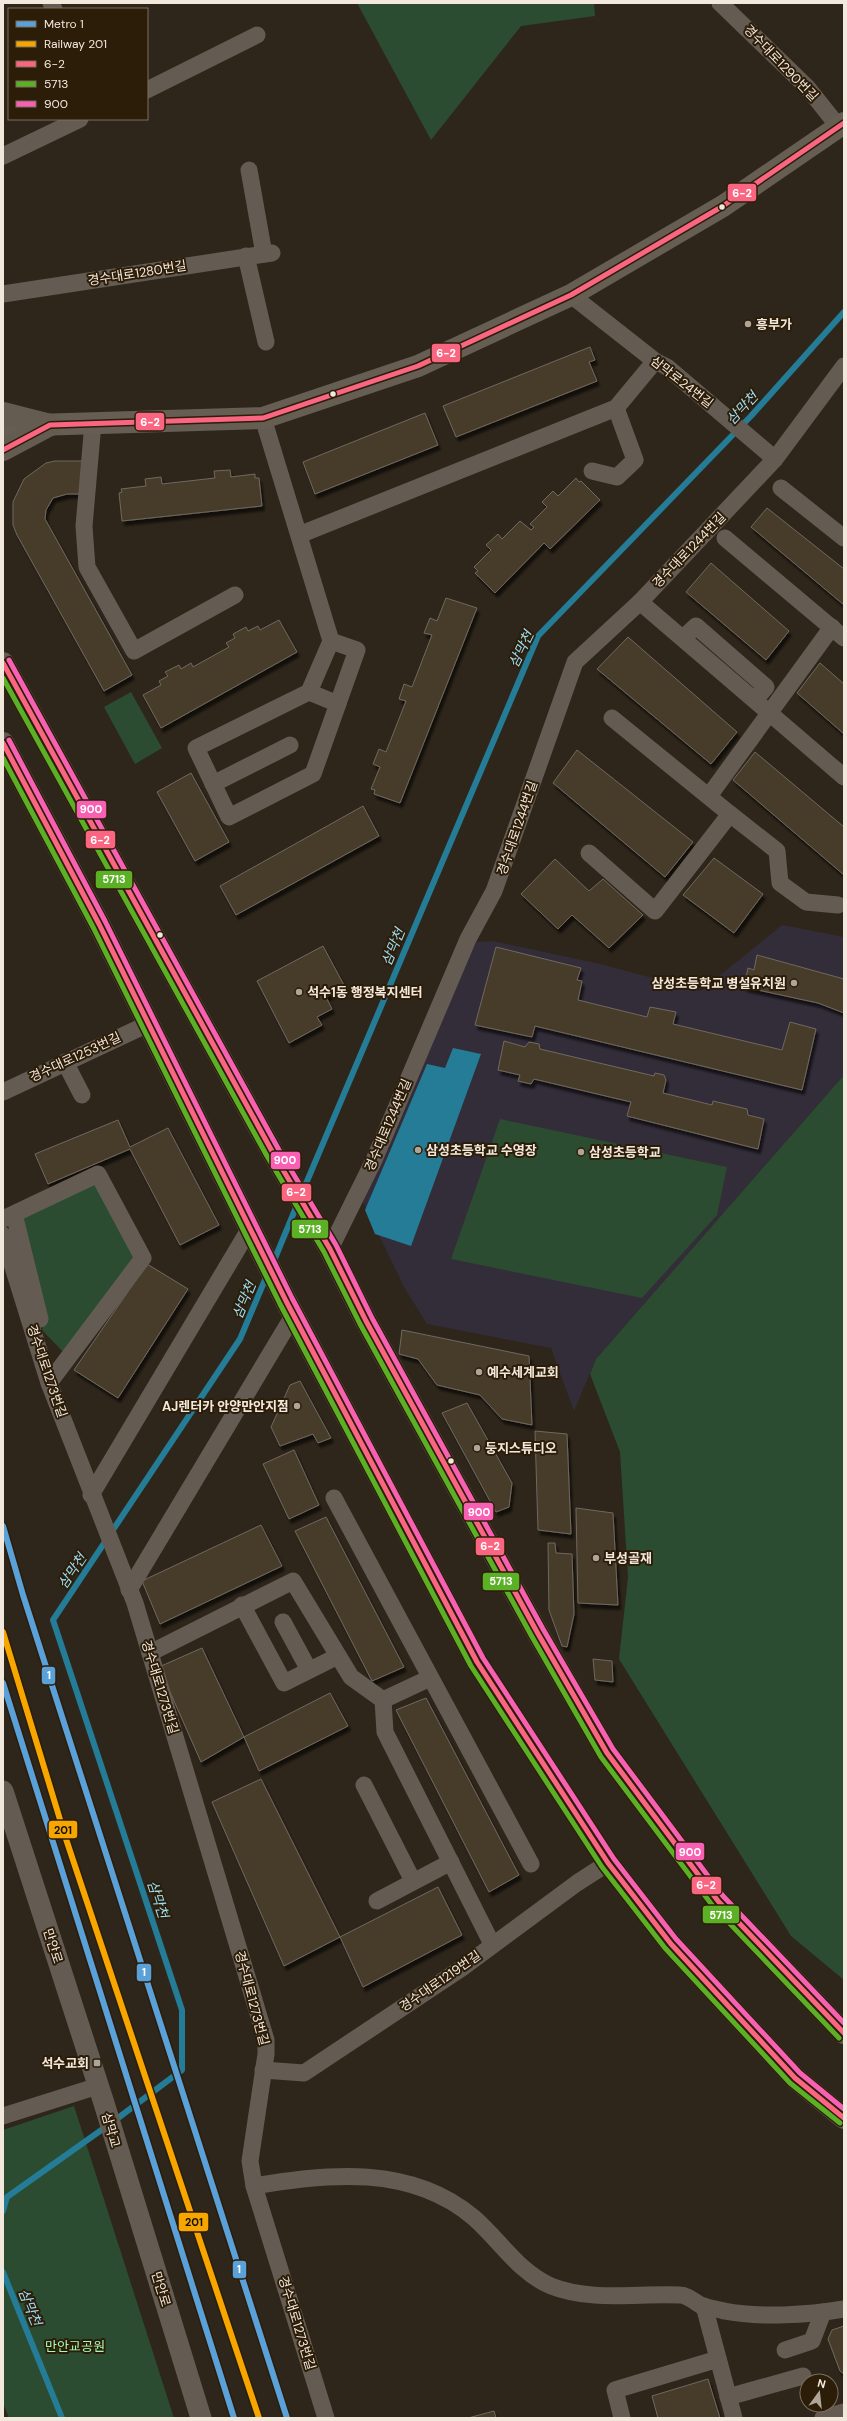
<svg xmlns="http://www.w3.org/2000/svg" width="847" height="2421" font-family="'DM Sans','Noto Sans KR',sans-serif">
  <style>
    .education { fill: #332d39 }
    .green { fill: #2b4c31 }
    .water { fill: #247c96 }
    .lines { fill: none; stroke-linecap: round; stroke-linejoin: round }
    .stream { stroke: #247c96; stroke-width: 6 }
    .building { fill: #473b29; stroke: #706960; filter: url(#shadow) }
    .minor { stroke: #645c53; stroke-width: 17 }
    .tertiary { stroke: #645c53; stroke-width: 21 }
    .secondary { stroke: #665d53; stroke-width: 22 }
    .primary { stroke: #655c51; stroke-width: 22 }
    .bus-1-casing { stroke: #2c1d09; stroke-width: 8 }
    .bus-2-casing { stroke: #2c1d09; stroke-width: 8 }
    .bus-3-casing { stroke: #2c1d09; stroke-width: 8 }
    .bus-1 { stroke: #fa6682; stroke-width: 5 }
    .bus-2 { stroke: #5bb025; stroke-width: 5 }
    .bus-3 { stroke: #f860b3; stroke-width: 5 }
    .rail-1-casing { stroke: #2c1d09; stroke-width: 9 }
    .rail-1 { stroke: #f7a600; stroke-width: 6 }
    .metro-1-casing { stroke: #2c1d09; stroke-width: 9 }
    .metro-1 { stroke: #5aa1da; stroke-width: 6 }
    .bus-dot { fill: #f3e8dc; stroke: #2c1d09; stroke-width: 1.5 }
    .poi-dot { fill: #aea498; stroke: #2c1d09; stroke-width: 1.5 }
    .labels { text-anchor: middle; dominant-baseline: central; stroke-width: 4; stroke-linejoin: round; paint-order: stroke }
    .street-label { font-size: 13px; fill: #f3e8dc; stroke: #2c1d09 }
    .poi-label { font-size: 13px; font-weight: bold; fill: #f3e8dc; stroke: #2c1d09; text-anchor: start }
    .park-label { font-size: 13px; fill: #a4fcb7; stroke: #2c1d09 }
    .water-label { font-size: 14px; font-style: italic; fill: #9cdff9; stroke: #2c1d09 }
    .line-badge { stroke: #2c1d09; stroke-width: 1.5 }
    .badge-label { font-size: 11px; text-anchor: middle; font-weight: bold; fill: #fff }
    .pale-badge-label { font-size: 11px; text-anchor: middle; font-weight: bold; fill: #111 }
  </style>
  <defs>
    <filter id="shadow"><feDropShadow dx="2.5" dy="4.5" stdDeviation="1" flood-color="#0009"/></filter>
  </defs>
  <rect width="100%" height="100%" fill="#2e261b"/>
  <!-- education -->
  <path class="education" d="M782 925 844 937V1075L596 1359 574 1411 551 1348 427 1324 404 1287 363 1202 475 942 493 941 600 964 701 991Z"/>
  <!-- green -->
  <g class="green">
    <path d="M357 3H594L595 16 521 26 431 140Z"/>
    <path d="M131 692 162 748 135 764 104 707Z"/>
    <path d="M844 1075V1980L791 1936 619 1659 628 1577 620 1452 590 1374 596 1359Z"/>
    <path d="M500 1119 727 1167 717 1215 642 1298 451 1259Z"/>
    <path d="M98 1174 143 1258 67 1356 43 1331 14 1214Z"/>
    <path d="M74 2106 174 2418H9L3 2403V2130Z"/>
  </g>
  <!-- water -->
  <path class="water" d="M453 1048 481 1054 411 1246 375 1234 365 1210 427 1064 445 1068Z"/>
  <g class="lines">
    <!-- stream -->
    <g class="stream">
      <path d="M302 1193 538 636 751 416 844 312"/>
      <path d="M273 1263 297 1205"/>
      <path d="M114 2121 182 2070V2010L53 1620 240 1339 267 1275"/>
      <path d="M3 2211 7 2197 107 2126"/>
      <path d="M3 2272 62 2418"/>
    </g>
  </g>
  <!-- building -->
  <g class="building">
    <path d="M590 347 595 360 589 362 597 381 456 437 443 406Z"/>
    <path d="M425 413 438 445 315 494 303 462Z"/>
    <path d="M55 461H82L83 494H67L53 498 46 510 45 519 132 675 104 691 17 535 13 525V502L24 479 46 463Z"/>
    <path d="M230 470 231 477 255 474V478H259L262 506 122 521 119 493 122 492 121 489 146 486 145 479 161 477 162 484 215 478 214 471Z"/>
    <path d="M576 478 579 482 581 481 600 500 550 549 544 543 495 593 475 573 478 571 474 567 491 550 486 545 498 534 502 539 520 521 531 530 534 527 530 524 547 507 542 502 553 491 558 496Z"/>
    <path d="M767 508 844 569V605L751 527Z"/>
    <path d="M711 563 789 631 766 660 686 592Z"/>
    <path d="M446 598 477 608 400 803 374 794 375 790 371 789 380 767 373 764 379 749 386 752 406 701 399 699 404 684 412 687 432 635 424 633 430 618 437 621Z"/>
    <path d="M279 620 297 652 161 728 143 695 161 685 159 681 168 676 165 672 179 665 181 669 191 663 193 667 229 647 226 643 235 638 233 634 246 627 248 631 258 626 260 630Z"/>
    <path d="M628 637 737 732 711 764 597 669Z"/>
    <path d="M820 663 844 684V734L797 693Z"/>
    <path d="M577 750 693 842 665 877 553 783Z"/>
    <path d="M755 752 844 827V875L733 780Z"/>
    <path d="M191 773 229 842 195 861 157 792Z"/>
    <path d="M363 806 379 836 236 915 220 886Z"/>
    <path d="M714 858 763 894 734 933 683 895Z"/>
    <path d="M555 859 589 891 603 879 643 915 609 948 572 915 558 929 521 894Z"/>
    <path d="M323 946 345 987 326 997 332 1009 317 1017 322 1025 289 1043 257 981Z"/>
    <path d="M496 947 581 968 577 980 582 981 578 1000 647 1017 650 1007 676 1012 673 1024 782 1050 790 1022 816 1029 802 1090 535 1026 532 1037 475 1025Z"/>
    <path d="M757 955 844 979V1013L818 1003 744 987 748 968 754 970Z"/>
    <path d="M504 1041 525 1047 529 1042 539 1044 540 1049 654 1076 655 1073 664 1075 666 1080 663 1093 712 1105 713 1101 747 1109 748 1115 764 1119 758 1149 627 1116 631 1102 534 1079 531 1084 518 1081 520 1075 498 1070Z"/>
    <path d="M118 1120 130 1147 168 1128 219 1225 180 1245 130 1149 48 1184 35 1154Z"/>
    <path d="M147 1264 188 1289 118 1398 74 1370Z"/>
    <path d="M402 1330 529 1356 532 1425 502 1419 480 1395 437 1385 418 1359 399 1354Z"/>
    <path d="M300 1381 331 1438 318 1443 313 1434 280 1446 271 1427 290 1385Z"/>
    <path d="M467 1403 512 1483 509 1507 496 1512 442 1413Z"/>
    <path d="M535 1431 567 1434 571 1534 538 1530Z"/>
    <path d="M294 1450 319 1505 289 1519 263 1464Z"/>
    <path d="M576 1508 613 1513 618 1605 578 1603Z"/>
    <path d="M326 1517 404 1667 372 1681 295 1531Z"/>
    <path d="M261 1525 282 1566 160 1624 142 1581Z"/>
    <path d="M548 1543H555L556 1553 572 1554 574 1614 567 1647 562 1646 549 1610Z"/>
    <path d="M202 1648 244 1737 201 1762 159 1667Z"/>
    <path d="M593 1659 612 1661 613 1682 595 1680Z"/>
    <path d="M330 1693 348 1726 259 1771 244 1737Z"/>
    <path d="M426 1698 519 1875 489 1892 396 1710Z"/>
    <path d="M261 1779 340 1937 284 1966 212 1802Z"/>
    <path d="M438 1887 462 1935 363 1987 340 1937Z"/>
    <path d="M844 2326V2374L840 2371 828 2339 832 2330Z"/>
    <path d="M708 2379 720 2418H658L652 2396Z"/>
    <path d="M494 2411 496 2418H468Z"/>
  </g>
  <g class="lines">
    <!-- minor -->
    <g class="minor">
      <path d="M51 3 54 9"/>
      <path d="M720 3 807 87 838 126"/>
      <path d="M147 90 257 35"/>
      <path d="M3 156 80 119"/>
      <path d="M249 170 264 254"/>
      <path d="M246 256 266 342"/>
      <path d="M3 294 272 253"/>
      <path d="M571 295 655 361 667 367 775 459"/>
      <path d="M263 418 331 641 357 650 313 774 229 817 196 748 309 692 331 641"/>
      <path d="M93 423 84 526 87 567 134 651 235 595"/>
      <path d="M592 471 617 477 635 460 616 408"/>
      <path d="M781 488 844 538"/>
      <path d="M299 535 616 408 655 361"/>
      <path d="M725 538 844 638"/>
      <path d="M640 602 844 777"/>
      <path d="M683 638 696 626 766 687 755 700"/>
      <path d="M309 692 338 704"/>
      <path d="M213 784 290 745"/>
      <path d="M709 796 832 627"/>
      <path d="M730 814 777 851 780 883 806 902 838 905"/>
      <path d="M589 853 655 911 730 814 612 718"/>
      <path d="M65 1062 82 1095"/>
      <path d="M3 1092 148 1024"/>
      <path d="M14 1214 40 1319"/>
      <path d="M3 1219 98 1174 143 1258 49 1383"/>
      <path d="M3 1235 49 1383 135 1603 266 2040V2054L250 2161 254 2186 326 2418"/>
      <path d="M330 1249 374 1160 468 939 494 891 575 662 640 602 775 459 844 366"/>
      <path d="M91 1495 250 1228"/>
      <path d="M334 1498 531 1864"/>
      <path d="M129 1590 293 1316"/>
      <path d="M242 1605 284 1683 338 1656"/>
      <path d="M283 1622 309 1670"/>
      <path d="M150 1653 293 1581 351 1677 383 1700 385 1732 492 1944"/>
      <path d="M383 1700 430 1678"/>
      <path d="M364 1785 413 1881"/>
      <path d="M377 1901 451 1862"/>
      <path d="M263 2070 304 2073 462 1968 577 1883 608 1863"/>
      <path d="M3 2116 98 2086"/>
      <path d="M254 2186C328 2173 411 2165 473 2217 499 2239 518 2272 551 2286 591 2302 637 2293 680 2295 687 2295 695 2302 702 2306 709 2308 717 2309 724 2311 760 2318 808 2315 844 2309"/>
      <path d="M704 2306 734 2418"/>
      <path d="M785 2350 812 2341 823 2312"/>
      <path d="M728 2397 803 2376"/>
      <path d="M622 2418 615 2390 718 2359"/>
      <path d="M823 2418 844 2412"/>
    </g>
    <!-- tertiary -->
    <path class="tertiary" d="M3 1791 103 2100 201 2418"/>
    <!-- secondary -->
    <path class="secondary" d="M3 426 263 418 418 366 571 295 723 206 844 123"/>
    <!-- primary -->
    <g class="primary">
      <path d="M3 413 50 425"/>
      <path d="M3 450 50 425"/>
      <path d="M3 663 273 1153 330 1249 366 1321 537 1632 607 1753 718 1901 844 2033"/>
      <path d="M3 743 99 924 286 1301 477 1662 608 1863 671 1944 795 2078 844 2118"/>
    </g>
    <defs>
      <g id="bus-1">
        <path d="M3 450 50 425 263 418 418 366 571 295 723 206 844 123"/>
        <path d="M3 663 273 1153 330 1249 366 1321 537 1632 607 1753 718 1901 844 2033"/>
        <path d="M3 743 99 924 286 1301 477 1662 608 1863 671 1944 795 2078 844 2118"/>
      </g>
      <g id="bus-2">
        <path d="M3 678 267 1156 324 1252 360 1324 531 1635 601 1757 712 1905 839 2038"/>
        <path d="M3 758 93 927 280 1304 471 1666 602 1867 665 1948 790 2083 840 2123"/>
      </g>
      <g id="bus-3">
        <path d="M9 660 279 1150 336 1245 372 1318 543 1629 613 1749 723 1896 844 2023"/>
        <path d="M9 740 105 921 292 1298 483 1658 614 1859 676 1939 800 2073 844 2109"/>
      </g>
    </defs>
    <!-- bus-1 casing -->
    <use href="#bus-1" class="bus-1-casing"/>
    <!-- bus-2 casing -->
    <use href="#bus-2" class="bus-2-casing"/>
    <!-- bus-3 casing -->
    <use href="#bus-3" class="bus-3-casing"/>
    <!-- bus-1 -->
    <use href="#bus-1" class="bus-1"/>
    <!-- bus-2 -->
    <use href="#bus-2" class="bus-2"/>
    <!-- bus-3 -->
    <use href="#bus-3" class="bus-3"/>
    <defs>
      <path id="rail-1" d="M3 1632 65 1836 259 2418"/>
    </defs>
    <!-- rail-1 casing -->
    <use href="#rail-1" class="rail-1-casing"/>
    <!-- rail-1 -->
    <use href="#rail-1" class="rail-1"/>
    <defs>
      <g id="metro-1">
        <path d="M3 1526 23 1595 287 2418"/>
        <path d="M3 1683 234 2418"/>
      </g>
    </defs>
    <!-- metro-1 casing -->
    <use href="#metro-1" class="metro-1-casing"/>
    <!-- metro-1 -->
    <use href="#metro-1" class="metro-1"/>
  </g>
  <!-- markers -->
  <g class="bus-dot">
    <circle cx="722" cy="207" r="3.5"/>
    <circle cx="333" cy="394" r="3.5"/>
    <circle cx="160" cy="935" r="3.5"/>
    <circle cx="451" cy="1461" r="3.5"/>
  </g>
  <g class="poi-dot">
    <circle cx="748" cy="324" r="4"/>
    <circle cx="794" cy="983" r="4"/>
    <circle cx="299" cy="992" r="4"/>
    <circle cx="418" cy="1150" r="4"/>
    <circle cx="581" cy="1152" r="4"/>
    <circle cx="479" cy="1372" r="4"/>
    <circle cx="297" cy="1406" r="4"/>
    <circle cx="477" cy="1448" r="4"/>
    <circle cx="596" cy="1558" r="4"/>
    <rect x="93" y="2059" width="8" height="8" rx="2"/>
  </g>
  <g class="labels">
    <!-- street labels -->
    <g class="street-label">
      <text transform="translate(781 63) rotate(46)">경수대로1290번길</text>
      <text transform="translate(137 273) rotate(-9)">경수대로1280번길</text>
      <text transform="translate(682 382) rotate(38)">삼막로24번길</text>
      <text transform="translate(689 550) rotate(-46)">경수대로1244번길</text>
      <text transform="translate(517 828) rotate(-71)">경수대로1244번길</text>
      <text transform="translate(75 1057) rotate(-25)">경수대로1253번길</text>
      <text transform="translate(388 1125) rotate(-67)">경수대로1244번길</text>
      <text transform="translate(47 1371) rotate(71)">경수대로1273번길</text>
      <text transform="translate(160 1687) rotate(73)">경수대로1273번길</text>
      <text transform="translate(53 1946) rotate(72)">만안로</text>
      <text transform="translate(440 1981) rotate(-35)">경수대로1219번길</text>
      <text transform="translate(252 1998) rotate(75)">경수대로1273번길</text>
      <text transform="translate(111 2130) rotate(74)">삼막교</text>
      <text transform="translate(161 2289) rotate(73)">만안로</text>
      <text transform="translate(297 2323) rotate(73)">경수대로1273번길</text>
    </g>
    <!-- poi labels -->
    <g class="poi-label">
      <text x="756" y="324">흥부가</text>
      <text x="786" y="983" text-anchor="end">삼성초등학교 병설유치원</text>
      <text x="307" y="992">석수1동 행정복지센터</text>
      <text x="426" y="1150">삼성초등학교 수영장</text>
      <text x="589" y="1152">삼성초등학교</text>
      <text x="487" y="1372">예수세계교회</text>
      <text x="289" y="1406" text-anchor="end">AJ렌터카 안양만안지점</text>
      <text x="485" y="1448">둥지스튜디오</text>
      <text x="604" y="1558">부성골재</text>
      <text x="89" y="2063" text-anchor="end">석수교회</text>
    </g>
    <!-- park labels -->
    <g class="park-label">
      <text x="75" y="2346">만안교공원</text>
    </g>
    <!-- water labels -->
    <g class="water-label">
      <text transform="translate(742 408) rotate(-47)">삼막천</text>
      <text transform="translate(521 649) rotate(-64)">삼막천</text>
      <text transform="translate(393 947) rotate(-67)">삼막천</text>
      <text transform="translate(244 1300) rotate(-67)">삼막천</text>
      <text transform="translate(72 1571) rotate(-56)">삼막천</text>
      <text transform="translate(158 1899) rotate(72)">삼막천</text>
      <text transform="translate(30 2307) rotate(68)">삼막천</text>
    </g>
  </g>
  <g class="line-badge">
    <rect x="727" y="183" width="30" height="19" rx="4" fill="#fa6682"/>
    <rect x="431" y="343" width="30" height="20" rx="4" fill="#fa6682"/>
    <rect x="135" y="412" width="30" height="19" rx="4" fill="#fa6682"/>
    <rect x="76" y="800" width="31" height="19" rx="4" fill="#f860b3"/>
    <rect x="85" y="830" width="31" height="19" rx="4" fill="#fa6682"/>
    <rect x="95" y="870" width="38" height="19" rx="4" fill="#5bb025"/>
    <rect x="270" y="1151" width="31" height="19" rx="4" fill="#f860b3"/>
    <rect x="281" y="1183" width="31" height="19" rx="4" fill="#fa6682"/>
    <rect x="291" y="1219" width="38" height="20" rx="4" fill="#5bb025"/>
    <rect x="463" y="1502" width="31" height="19" rx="4" fill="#f860b3"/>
    <rect x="475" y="1537" width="30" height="19" rx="4" fill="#fa6682"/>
    <rect x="482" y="1572" width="38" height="19" rx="4" fill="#5bb025"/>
    <rect x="41" y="1666" width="15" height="19" rx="4" fill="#5aa1da"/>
    <rect x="48" y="1820" width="30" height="19" rx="4" fill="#f7a600"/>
    <rect x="675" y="1842" width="30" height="19" rx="4" fill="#f860b3"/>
    <rect x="691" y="1876" width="31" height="19" rx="4" fill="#fa6682"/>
    <rect x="702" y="1905" width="38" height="19" rx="4" fill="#5bb025"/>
    <rect x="136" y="1963" width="16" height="19" rx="4" fill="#5aa1da"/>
    <rect x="178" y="2212" width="31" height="20" rx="4" fill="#f7a600"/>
    <rect x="232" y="2260" width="15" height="19" rx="4" fill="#5aa1da"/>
  </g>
  <g class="badge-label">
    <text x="742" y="197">6-2</text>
    <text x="446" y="357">6-2</text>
    <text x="150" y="426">6-2</text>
    <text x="91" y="813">900</text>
    <text x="100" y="844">6-2</text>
    <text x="114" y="883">5713</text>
    <text x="285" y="1164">900</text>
    <text x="296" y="1196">6-2</text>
    <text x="310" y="1233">5713</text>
    <text x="479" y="1516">900</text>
    <text x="490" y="1550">6-2</text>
    <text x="501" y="1585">5713</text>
    <text x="49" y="1679">1</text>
    <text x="690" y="1856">900</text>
    <text x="706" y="1889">6-2</text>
    <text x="721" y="1919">5713</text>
    <text x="144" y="1976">1</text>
    <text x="239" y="2273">1</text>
  </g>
  <g class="pale-badge-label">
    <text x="63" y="1834">201</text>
    <text x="194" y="2226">201</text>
  </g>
  <!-- border -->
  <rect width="847" height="2421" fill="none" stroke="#f3e8dc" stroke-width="8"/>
  <!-- legend -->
  <rect x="8" y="8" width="140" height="112" fill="#2c1d09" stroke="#7c6e5d"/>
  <rect x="16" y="21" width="20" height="6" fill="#5aa1da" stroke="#7c6e5d"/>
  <text x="44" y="28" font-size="12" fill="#f3e8dc">Metro 1</text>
  <rect x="16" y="41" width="20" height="6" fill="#f7a600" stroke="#7c6e5d"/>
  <text x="44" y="48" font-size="12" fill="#f3e8dc">Railway 201</text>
  <rect x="16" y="61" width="20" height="6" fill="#fa6682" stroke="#7c6e5d"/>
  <text x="44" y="68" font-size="12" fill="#f3e8dc">6-2</text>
  <rect x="16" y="81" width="20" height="6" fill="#5bb025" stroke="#7c6e5d"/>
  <text x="44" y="88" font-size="12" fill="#f3e8dc">5713</text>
  <rect x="16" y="101" width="20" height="6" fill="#f860b3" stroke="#7c6e5d"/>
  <text x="44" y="108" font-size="12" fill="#f3e8dc">900</text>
  <!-- north arrow -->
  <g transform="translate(819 2393) rotate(15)"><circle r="19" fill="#2c1d09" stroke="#7c6e5d"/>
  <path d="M0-3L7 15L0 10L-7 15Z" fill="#aea498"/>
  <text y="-6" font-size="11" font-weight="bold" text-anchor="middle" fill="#f3e8dc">N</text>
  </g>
</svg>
